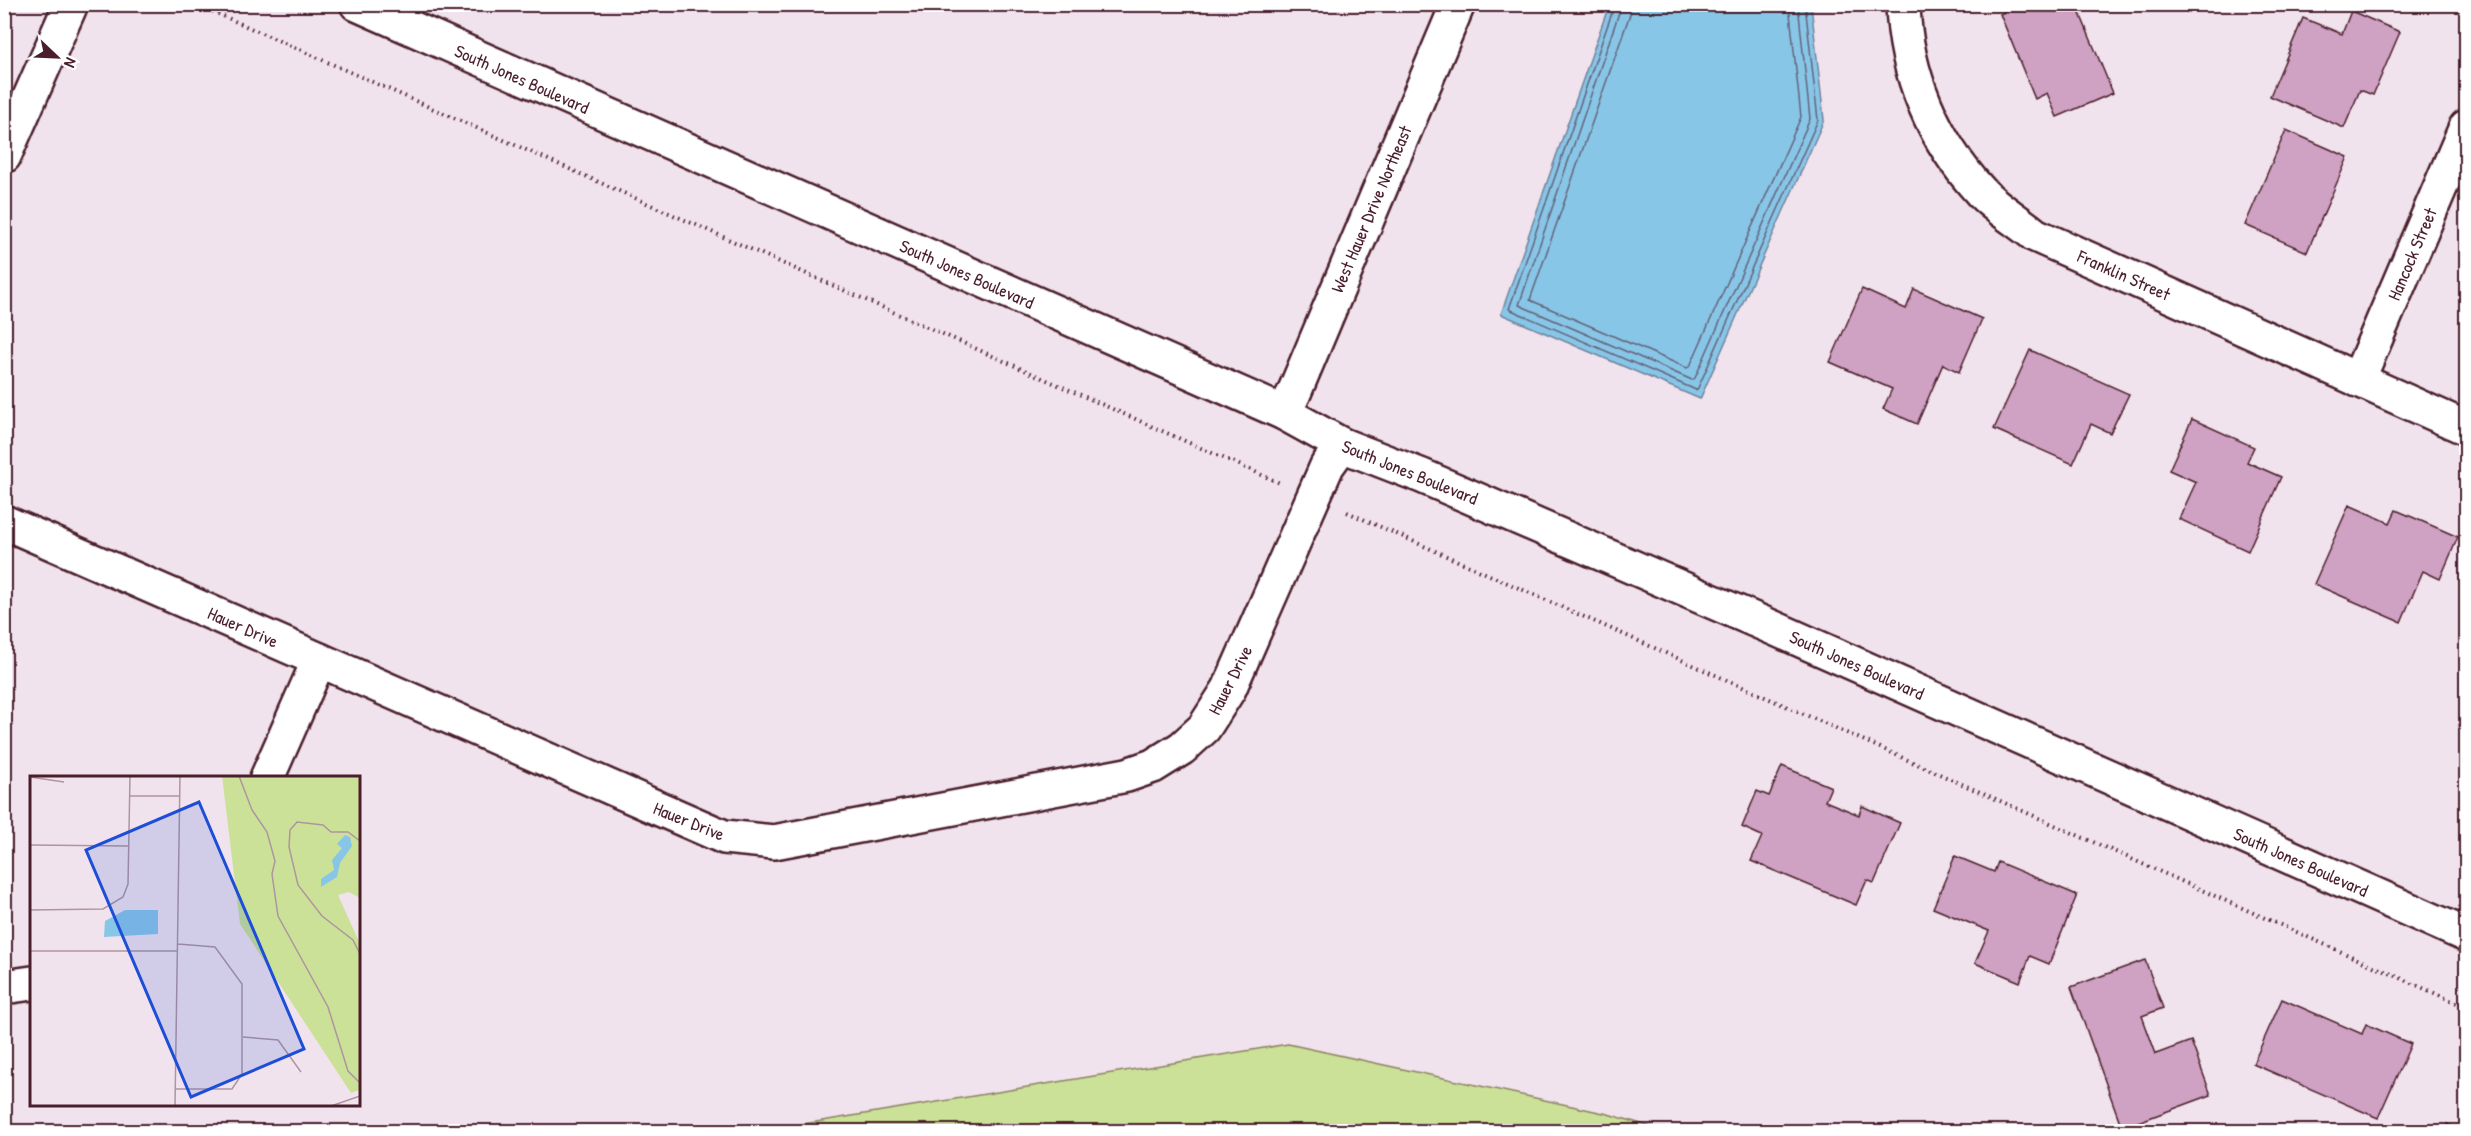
<svg xmlns="http://www.w3.org/2000/svg" width="2471" height="1136" font-family="'Patrick Hand',sans-serif">
  <style>
    .green { fill: #cae197; stroke: #8a8061; stroke-width: 1.5 }
    .water { fill: #88c6e8; stroke: #6f839c; stroke-width: 1.5 }
    .lines { fill: none; stroke-linecap: round; stroke-linejoin: round }
    .shore { stroke: #636277; stroke-width: 1.5 }
    .building { fill: #cfa1c2; stroke: #4a1f2b; stroke-width: 1.5 }
    .minor-casing { stroke: #4a1f2b; stroke-width: 38 }
    .tertiary-casing { stroke: #4a1f2b; stroke-width: 38 }
    .path { stroke: #4a1f2b; stroke-width: 4; stroke-dasharray: 1.5 4.5; stroke-linecap: butt }
    .minor { stroke: #fff; stroke-width: 33 }
    .tertiary { stroke: #fff; stroke-width: 33 }
    .labels { text-anchor: middle; dominant-baseline: central; stroke-width: 4.5; stroke-linejoin: round; paint-order: stroke }
    .street-label { font-size: 18px; fill: #4a1f2b; stroke: #fff }
    .inset-road { fill: none; stroke: #ae959f; stroke-width: 1.5 }
    .view { fill: #1d4ed8; fill-opacity: 0.15; stroke: #1d4ed8; stroke-width: 3 }
    .inset-edge { fill: none; stroke: #4a1f2b; stroke-width: 3 }
  </style>
  <rect width="100%" height="100%" fill="#f1e3ed"/>
  <filter id="ink" filterUnits="userSpaceOnUse"><feTurbulence type="fractalNoise" baseFrequency=".0167" numOctaves="2"/><feDisplacementMap in="SourceGraphic" scale="12" xChannelSelector="R" yChannelSelector="G"/><feConvolveMatrix kernelMatrix="1 2 1 2 8 2 1 2 1" color-interpolation-filters="sRGB"/></filter>
  <g filter="url(#ink)">
    <!-- green -->
    <path class="green" d="M1288 1044 1608 1114 1665 1131H761Z"/>
    <!-- water -->
    <path class="water" d="M1609 5H1811L1824 120 1700 399 1501 314Z"/>
    <g class="lines">
      <!-- shore -->
      <g class="shore">
        <path d="M1615 4 1509 309 1696 390 1698 388 1818 120 1805 4"/>
        <path d="M1622 4 1519 305 1692 380 1695 378 1810 119 1798 4"/>
        <path d="M1631 4 1630 14 1530 300 1687 368 1690 366 1801 117 1789 4"/>
      </g>
    </g>
    <!-- building -->
    <g class="building">
      <path d="M2021 4H2076L2113 93 2057 117 2047 93 2035 99 2000 14Z"/>
      <path d="M2351 11 2400 32 2373 95 2360 90 2344 128 2270 96 2303 18 2342 34Z"/>
      <path d="M2286 130 2348 157 2307 252 2245 225Z"/>
      <path d="M1862 289 1906 309 1914 289 1982 319 1959 372 1943 364 1917 424 1883 409 1892 389 1830 362Z"/>
      <path d="M2030 350 2129 394 2110 433 2091 424 2073 464 1994 429Z"/>
      <path d="M2192 419 2254 447 2247 462 2281 477 2248 551 2179 519 2196 482 2169 470Z"/>
      <path d="M2349 505 2390 523 2396 510 2458 537 2440 579 2423 571 2401 622 2314 584Z"/>
      <path d="M1782 766 1831 787 1825 801 1859 815 1862 806 1900 823 1874 883 1867 880 1856 905 1751 861 1762 836 1742 827 1757 791 1769 796Z"/>
      <path d="M1955 856 1994 872 1998 862 2077 895 2049 964 2030 956 2020 982 1975 963 1989 931 1933 908Z"/>
      <path d="M2145 960 2163 1008 2142 1016 2156 1054 2191 1041 2211 1095 2122 1128 2071 987Z"/>
      <path d="M2282 999 2362 1034 2366 1024 2411 1044 2378 1118 2253 1064Z"/>
      <path d="M2447 1124 2464 1132H2444Z"/>
    </g>
    <g class="lines">
      <defs>
        <g id="minor">
          <path d="M1903 4C1905 74 1934 141 1981 192 1996 208 2018 221 2035 235L2466 428"/>
          <path d="M4 156 71 4"/>
          <path d="M2358 380 2466 127"/>
          <path d="M1284 413 1294 393 1458 4"/>
          <path d="M4 522 724 837 774 842 1127 775 1153 766 1182 748 1204 728 1229 689 1327 466 1342 445"/>
          <path d="M267 778 319 660"/>
          <path d="M4 987 32 983"/>
        </g>
        <path id="tertiary" d="M357 4 1284 413 1342 445 1422 476 1776 629 2466 935"/>
      </defs>
      <!-- minor casing -->
      <use href="#minor" class="minor-casing"/>
      <!-- tertiary casing -->
      <use href="#tertiary" class="tertiary-casing"/>
      <!-- path -->
      <g class="path">
        <path d="M196 4 1280 483"/>
        <path d="M1347 512 2466 1007"/>
      </g>
      <!-- minor -->
      <use href="#minor" class="minor"/>
      <!-- tertiary -->
      <use href="#tertiary" class="tertiary"/>
    </g>
  </g>
  <g class="labels">
    <!-- street labels -->
    <g class="street-label">
      <text transform="translate(522 79) rotate(24)">South Jones Boulevard</text>
      <text transform="translate(1371 209) rotate(-67)">West Hauer Drive Northeast</text>
      <text transform="translate(2412 254) rotate(-67)">Hancock Street</text>
      <text transform="translate(967 274) rotate(24)">South Jones Boulevard</text>
      <text transform="translate(2124 275) rotate(24)">Franklin Street</text>
      <text transform="translate(1410 472) rotate(22)">South Jones Boulevard</text>
      <text transform="translate(243 627) rotate(24)">Hauer Drive</text>
      <text transform="translate(1857 665) rotate(24)">South Jones Boulevard</text>
      <text transform="translate(1230 680) rotate(-63)">Hauer Drive</text>
      <text transform="translate(689 821) rotate(22)">Hauer Drive</text>
      <text transform="translate(2301 862) rotate(24)">South Jones Boulevard</text>
    </g>
  </g>
  <!-- overview -->
  <g transform="translate(30 776)">
    <rect width="330" height="330" fill="#f1e3ed"/>
    <path d="M192 0H330V122L319 116 308 119 330 168V314L321 317 210 148Z" fill="#cae197"/>
    <path d="M315 59 320 61 322 70 310 87 307 101 291 111V103L304 94 302 84 312 72 307 68ZM95 134H128V158L74 161 75 145Z" fill="#88c6e8"/>
    <path class="inset-road" d="M209 0 222 34 237 56 245 85 242 98 248 140 298 231 318 295 330 307M0 1 34 6M100 20H150M330 65 318 56H301L293 49 267 46 260 54 259 71 268 109 292 140 323 164 330 178M0 69 99 70M0 134 73 133 93 121 98 108 100 0M0 175H147M213 261 248 264 271 296M145 313H202L212 298V208L185 171 148 168M145 330 150 0M301 330 330 320"/>
    <path class="view" d="M169 26 274 273 161 321 56 74Z"/>
    <rect width="330" height="330" class="inset-edge"/>
  </g>
  <!-- margin -->
  <rect width="2471" height="1136" fill="none" stroke="#fff" stroke-width="24"/>
  <rect x="12" y="12" width="2447" height="1112" fill="none" stroke="#4a1f2b" stroke-width="2" filter="url(#ink)"/>
  <!-- north arrow -->
  <g transform="translate(57 57) rotate(113)" stroke="#ffffff" stroke-width="4.5" paint-order="stroke">
  <path d="M0-4.5L10 22L0 15L-10 22Z" fill="#4a1f2b"/>
  <text y="-9" font-size="16" font-weight="bold" text-anchor="middle" fill="#4a1f2b">N</text>
  </g>
</svg>
